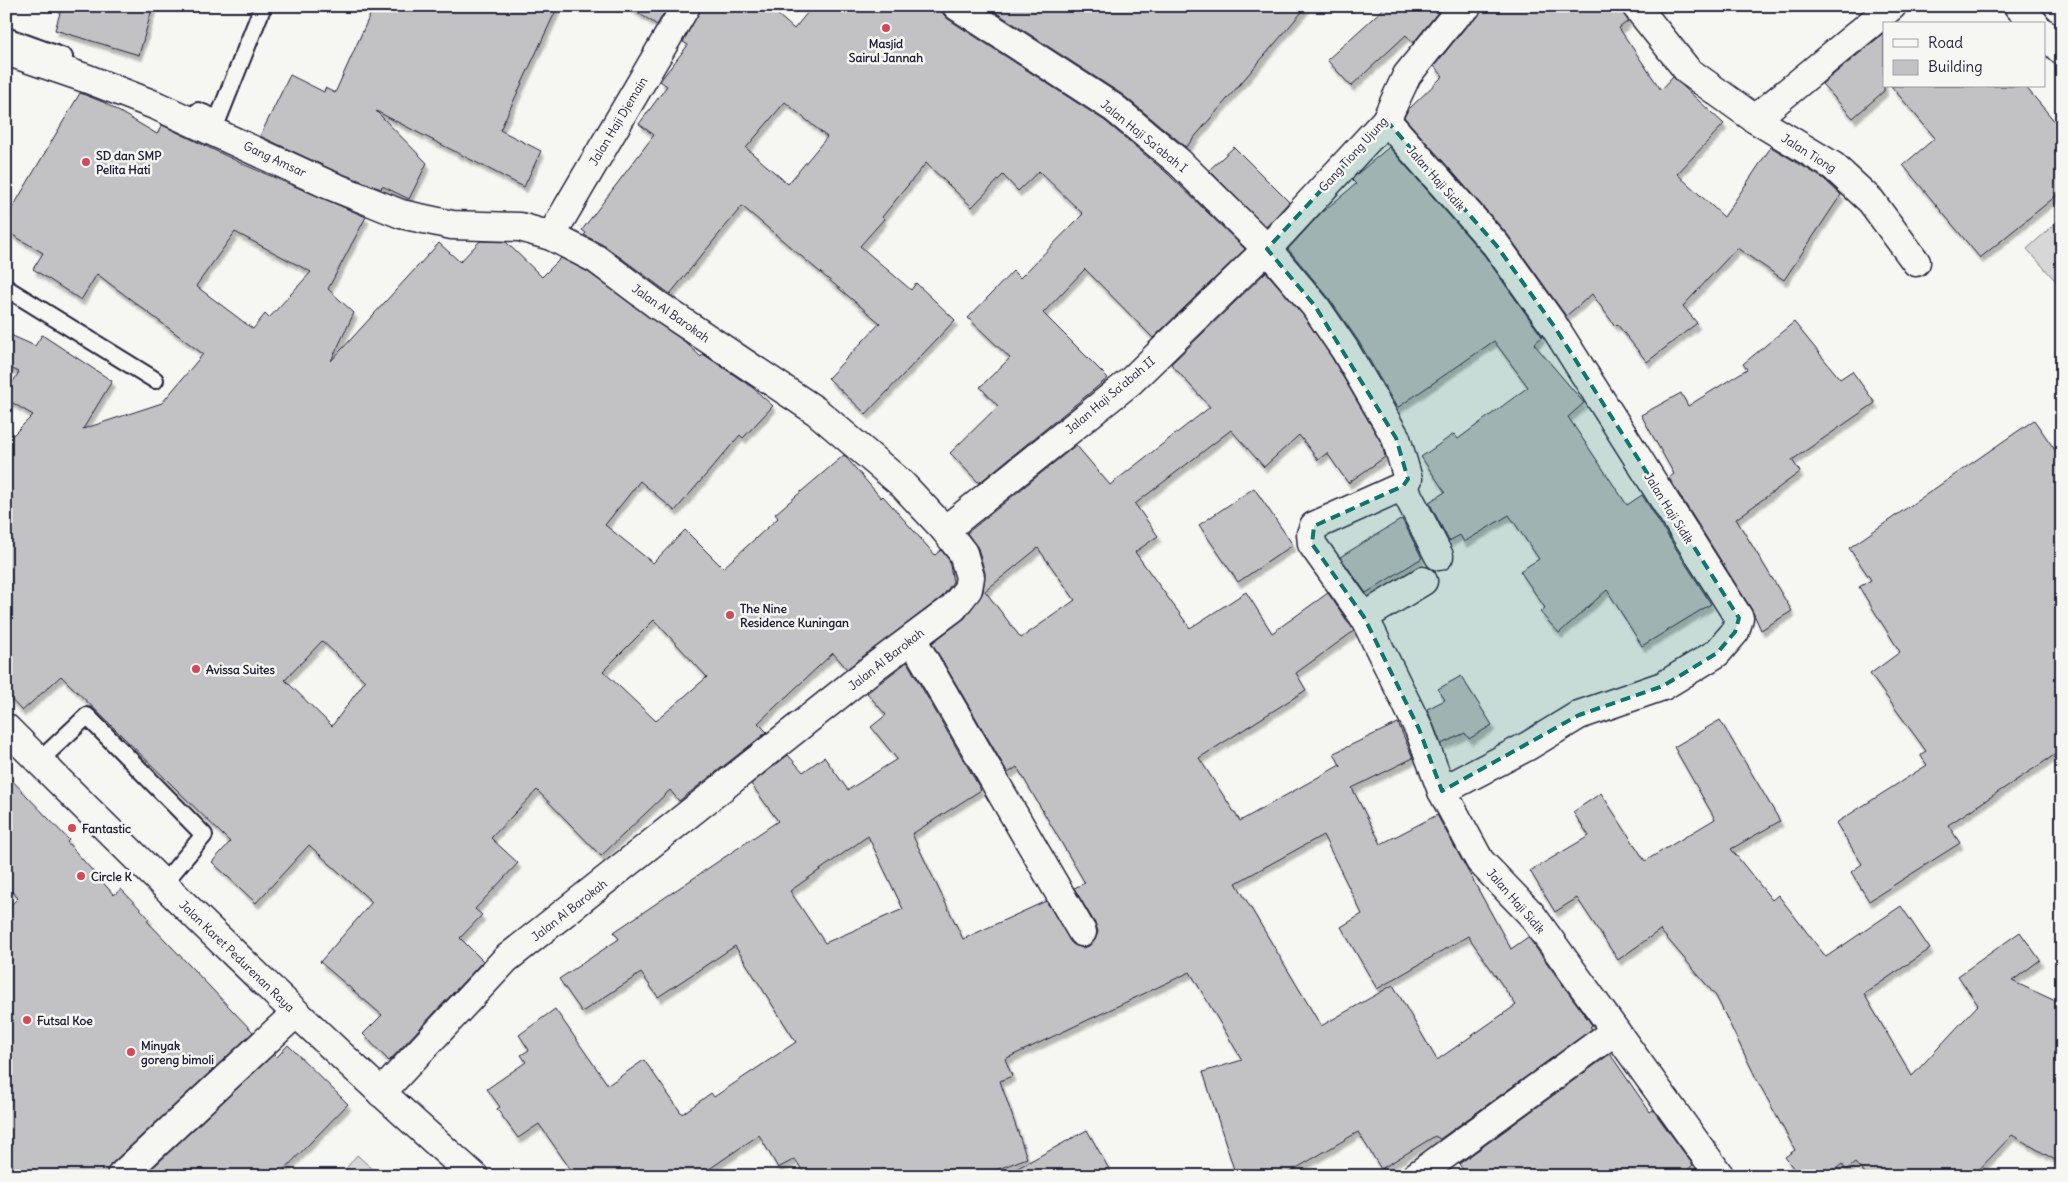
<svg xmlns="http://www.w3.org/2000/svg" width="2068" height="1182" font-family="Delius,sans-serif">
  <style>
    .green { fill: #d7d7d7; stroke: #7c7c89 }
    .building { fill: #c2c2c4; stroke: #22223b; fill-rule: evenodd; filter: url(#shadow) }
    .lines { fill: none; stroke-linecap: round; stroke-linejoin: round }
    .lane-casing { stroke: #22223b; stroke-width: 20 }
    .street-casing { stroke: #22223b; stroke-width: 31 }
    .secondary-casing { stroke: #22223b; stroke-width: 31 }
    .lane { stroke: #f6f6f2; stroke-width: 16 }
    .street { stroke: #f6f6f2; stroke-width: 28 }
    .secondary { stroke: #f6f6f2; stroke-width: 28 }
    .marked { fill: #0f766e; fill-opacity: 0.2; stroke: #0f766e; stroke-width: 4; stroke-dasharray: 10 6; stroke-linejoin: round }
    .poi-dot { fill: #d1495b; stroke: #f6f6f2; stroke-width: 2 }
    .labels { text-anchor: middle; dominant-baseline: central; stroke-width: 5; stroke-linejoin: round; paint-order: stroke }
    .poi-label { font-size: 12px; font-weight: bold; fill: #22223b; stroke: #f6f6f2; text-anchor: start }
    .street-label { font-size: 12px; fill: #22223b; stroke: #f6f6f2 }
  </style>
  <defs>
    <filter id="shadow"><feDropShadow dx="3" dy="5.5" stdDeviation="1" flood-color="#0004"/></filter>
  </defs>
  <rect width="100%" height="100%" fill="#f6f6f2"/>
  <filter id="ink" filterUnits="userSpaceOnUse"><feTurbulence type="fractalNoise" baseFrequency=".02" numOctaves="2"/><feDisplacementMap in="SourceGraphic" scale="10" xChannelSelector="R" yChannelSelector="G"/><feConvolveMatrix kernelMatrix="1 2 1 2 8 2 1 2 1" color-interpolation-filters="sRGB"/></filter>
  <g filter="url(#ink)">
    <!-- green -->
    <g class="green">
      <path d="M2062 217V288L2027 249Z"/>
      <path d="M357 1155 380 1176H340Z"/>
    </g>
    <!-- building -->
    <g class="building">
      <path d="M62 6H153L139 55 55 30Z"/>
      <path d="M374 6H558L500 130 541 151 524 187 376 111 427 163 409 199 382 186 381 189 333 170 260 136 290 75 324 92 325 88 335 93Z"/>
      <path d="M628 6H668L657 25Z"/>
      <path d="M702 6H768L794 29 813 6H942L943 14 948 19 1105 121 1168 174 1245 249 1153 338 1085 269 1043 313 1108 378 979 483 950 453 998 406 980 387 1010 358 968 318 1013 271 1020 278 1083 214 1039 171 1018 191 1003 175 972 207 926 163 882 217 884 219 860 246 911 290 916 283 955 320 866 414 828 378 880 323 742 206 670 294 605 246 584 235 586 233 582 230 654 135 639 124 667 86 660 81 688 45 683 42ZM785 102 827 137 788 184 746 148Z"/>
      <path d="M986 6H1307L1186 147 1123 95Z"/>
      <path d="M1381 6H1443L1413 43 1406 35 1351 86 1327 60 1383 9Z"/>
      <path d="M1482 6H1621L1628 21 1619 28 1661 90 1673 77 1724 124 1677 174 1724 217 1771 147 1824 179 1841 195 1784 280 1737 248 1683 306 1697 323 1647 362 1617 324 1615 326 1592 294 1566 316 1508 235 1404 117 1408 110 1443 76 1434 66 1465 28 1477 18Z"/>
      <path d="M1884 33V91L1853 118 1822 84Z"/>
      <path d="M1891 86H2025L2062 130V191L1980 258 1903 165 1935 138Z"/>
      <path d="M80 93 103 102 157 134 162 125 245 165 366 217 328 289 354 313 331 361 439 243 460 262 480 241 506 242 542 277 561 258 588 272 684 341 701 357 703 354 753 388 773 406 743 438 740 435 675 511 640 481 605 525 653 563 685 530 723 568 778 518 775 514 844 455 881 498 883 496 935 555 941 550 949 560 953 582 942 597 847 669 833 653 758 723 767 732 679 801 670 790 601 856 537 790 491 838 518 863 475 909 482 915 460 938 483 961 389 1061 363 1034 382 1015 320 962 372 902 309 845 256 903 212 862 230 842 61 676 22 711 6 694V442L33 415 6 399V393L19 372 6 366V333L35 346 42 335 112 381 83 429 162 403 203 354 97 274 81 300 33 269 43 253 6 231V219ZM235 232 311 272 269 318 265 314 253 329 196 286ZM654 620 707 677 656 721 603 671ZM322 641 365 681 332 726 285 680Z"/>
      <path d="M1234 147 1289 202 1266 227 1209 170Z"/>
      <path d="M1389 147 1484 255 1541 335 1542 337 1534 344 1584 403 1568 417 1627 505 1642 495 1711 604 1642 646 1607 590 1559 633 1540 612 1545 608 1520 571 1539 559 1509 515 1464 542 1460 535 1449 541 1429 502 1445 492 1421 457 1454 434 1458 439 1528 387 1494 341 1397 408 1359 342 1328 297 1288 249 1321 213 1356 184 1352 180 1356 175Z"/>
      <path d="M1266 272 1303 315 1332 358 1382 444 1385 457 1348 483 1327 453 1318 460 1299 435 1264 467 1231 430 1135 504 1158 536 1135 552 1190 628 1246 592 1272 633 1328 593 1354 631 1296 673 1306 690 1199 758 1240 821 1340 765 1341 767 1334 753 1398 723 1413 758 1352 788 1381 844 1437 815 1511 949 1528 937 1592 1025 1590 1027 1592 1029 1440 1139 1435 1136 1381 1169 1358 1132 1283 1176H1236L1203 1072 1242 1060 1190 972 1005 1059 1012 1076 1000 1081 1027 1158 980 1176H806L795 1159 778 1168 759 1135 699 1176H575L539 1124 518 1138 497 1109 500 1107 487 1089 526 1062 521 1055 529 1050 519 1035 555 1009 608 1085 644 1060 682 1114 711 1093 714 1097 796 1042 735 946 658 997 641 973 582 1012 559 979 619 939 614 932 778 821 751 784 788 755 803 772 824 757 848 790 897 759 871 727 886 715 867 693 907 662 981 790 912 834 963 939 1046 901 1074 945 1083 948 1089 946 1095 940 1098 932 1096 925 1074 888 1085 883 1017 767 1008 773 932 643 965 618 983 592 985 573 978 548 967 533 1076 445 1110 485 1210 407 1171 364ZM1038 548 1075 600 1021 638 985 591ZM1323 835 1362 914 1341 927 1377 989 1468 936 1516 1005 1437 1060 1393 985 1321 1026 1236 883ZM868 836 903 909 825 943 790 891Z"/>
      <path d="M1794 322 1840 379 1852 371 1875 403 1792 460 1800 472 1736 519 1792 611 1761 630 1752 610 1669 478 1674 474 1641 415 1681 393 1688 406 1747 369 1743 364Z"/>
      <path d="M2034 420 2062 460V750L1948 825 1960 843 1869 901 1851 872 1862 864 1836 823 1927 765 1920 755 1926 751 1870 674 1900 652 1859 587 1871 580 1849 548Z"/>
      <path d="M1254 488 1293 545 1238 582 1199 525Z"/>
      <path d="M1402 519 1422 558 1366 593 1340 557Z"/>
      <path d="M1461 676 1492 725 1469 739 1465 733 1441 744 1427 709 1445 700 1438 689Z"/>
      <path d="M1720 720 1780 821 1731 849 1772 900 1778 895 1826 957 1901 906 1930 949 1864 994 1912 1076 1978 1005 1958 976 2020 932 2040 960 2012 981 2062 1004V1164L2012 1135 1973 1176H1867L1855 1163 1846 1170 1842 1164 1827 1176H1799L1785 1157 1795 1150 1756 1078 1716 996 1660 930 1618 960 1577 898 1555 912 1530 871 1589 836 1573 812 1601 793 1645 861 1715 819 1674 747Z"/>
      <path d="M6 774 69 840 67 842 114 895 121 889 149 918 147 921 253 1032 110 1165 106 1176H6V910L18 898 6 885Z"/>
      <path d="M288 1045 348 1104 278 1176H144L274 1054 277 1057Z"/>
      <path d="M1610 1054 1650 1112 1653 1110 1693 1165 1680 1176H1467L1459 1164Z"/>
      <path d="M1087 1130 1113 1176H1003Z"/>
    </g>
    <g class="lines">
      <defs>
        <g id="lane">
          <path d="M6 36 64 57"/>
          <path d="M198 111 218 119 263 6"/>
          <path d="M6 288 155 380"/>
          <path d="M39 761 87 716 204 835 163 884"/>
        </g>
        <g id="street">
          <path d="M957 6 1114 108 1179 162 1267 249 1315 306 1345 350 1396 438 1408 479 1403 486 1314 526 1311 534 1312 544 1364 617 1419 729 1442 791 1480 861 1531 914 1720 1176"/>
          <path d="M1636 6 1688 71 1755 119 1833 166 1871 201 1916 262"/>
          <path d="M2018 6 2035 24"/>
          <path d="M2044 33 2062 51"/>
          <path d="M6 51 88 79 157 106 327 184 401 214 452 225 520 227 551 236 596 259 656 304 816 411 902 484 945 530 963 553 970 577 968 589 953 608 874 667 506 959 381 1093"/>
          <path d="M1755 119 1892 6"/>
          <path d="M1386 120 1496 245 1554 326 1739 618 1735 632 1717 653 1663 686 1579 715 1528 746 1442 791"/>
          <path d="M551 236 686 6"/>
          <path d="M1403 486 1439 556"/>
          <path d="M945 530 1131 381 1267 249 1386 120 1407 75 1454 17 1467 6"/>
          <path d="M1364 617 1423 581"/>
          <path d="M912 639 1082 932"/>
          <path d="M121 1176 296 1013"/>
          <path d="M1416 1176 1615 1031"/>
        </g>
        <path id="secondary" d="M6 728C159 881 312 1033 474 1176"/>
      </defs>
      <!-- lane casing -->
      <use href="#lane" class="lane-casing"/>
      <!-- street casing -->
      <use href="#street" class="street-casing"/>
      <!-- secondary casing -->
      <use href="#secondary" class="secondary-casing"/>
      <!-- lane -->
      <use href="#lane" class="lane"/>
      <!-- street -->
      <use href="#street" class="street"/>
      <!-- secondary -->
      <use href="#secondary" class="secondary"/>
    </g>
  </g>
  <!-- marked area -->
  <path class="marked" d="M1386 120 1496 245 1554 326 1739 618 1735 632 1717 653 1663 686 1579 715 1442 791 1419 729 1364 617 1312 544 1314 526 1403 486 1408 479 1396 438 1315 306 1267 249Z"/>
  <!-- markers -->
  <g class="poi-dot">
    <circle cx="886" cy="28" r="5"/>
    <circle cx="86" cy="162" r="5"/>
    <circle cx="730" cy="615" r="5"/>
    <circle cx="196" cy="669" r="5"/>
    <circle cx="72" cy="828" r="5"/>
    <circle cx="81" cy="876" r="5"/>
    <circle cx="27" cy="1020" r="5"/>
    <circle cx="131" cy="1052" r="5"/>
  </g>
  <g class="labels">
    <!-- poi labels -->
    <g class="poi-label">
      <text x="886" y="43" text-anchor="middle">Masjid<tspan x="886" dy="14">Sairul Jannah</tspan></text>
      <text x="96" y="155">SD dan SMP<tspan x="96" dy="14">Pelita Hati</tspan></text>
      <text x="740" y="608">The Nine<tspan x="740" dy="14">Residence Kuningan</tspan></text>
      <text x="206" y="669">Avissa Suites</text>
      <text x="82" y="828">Fantastic</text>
      <text x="91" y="876">Circle K</text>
      <text x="37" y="1020">Futsal Koe</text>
      <text x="141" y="1045">Minyak<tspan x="141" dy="14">goreng bimoli</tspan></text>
    </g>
    <!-- street labels -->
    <g class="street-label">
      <text transform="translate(618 121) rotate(-59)">Jalan Haji Djemain</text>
      <text transform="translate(1144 136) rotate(39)">Jalan Haji Sa'abah I</text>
      <text transform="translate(1809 153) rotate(32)">Jalan Tiong</text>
      <text transform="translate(1353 154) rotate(-48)">Gang Tiong Ujung</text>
      <text transform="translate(275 159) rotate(25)">Gang Amsar</text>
      <text transform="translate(1436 178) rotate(49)">Jalan Haji Sidik</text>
      <text transform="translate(671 313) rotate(35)">Jalan Al Barokah</text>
      <text transform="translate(1110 395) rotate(-40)">Jalan Haji Sa'abah II</text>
      <text transform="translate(1669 508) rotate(58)">Jalan Haji Sidik</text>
      <text transform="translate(886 659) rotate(-38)">Jalan Al Barokah</text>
      <text transform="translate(1516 901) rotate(49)">Jalan Haji Sidik</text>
      <text transform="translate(569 910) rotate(-38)">Jalan Al Barokah</text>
      <text transform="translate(237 956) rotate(44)">Jalan Karet Pedurenan Raya</text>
    </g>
  </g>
  <!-- margin -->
  <rect width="2068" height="1182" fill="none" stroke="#f6f6f2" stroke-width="25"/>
  <rect x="12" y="12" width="2043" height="1157" fill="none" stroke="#22223b" stroke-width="2" filter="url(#ink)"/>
  <!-- legend -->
  <rect x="1883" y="22" width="162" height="65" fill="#f6f6f2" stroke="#a1a1a9"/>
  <rect x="1893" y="39" width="25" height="8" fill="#f6f6f2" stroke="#a1a1a9"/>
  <text x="1928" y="48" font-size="15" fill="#22223b">Road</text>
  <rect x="1893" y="60" width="25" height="15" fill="#c2c2c4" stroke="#a1a1a9"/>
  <text x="1928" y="72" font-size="15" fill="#22223b">Building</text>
</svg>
